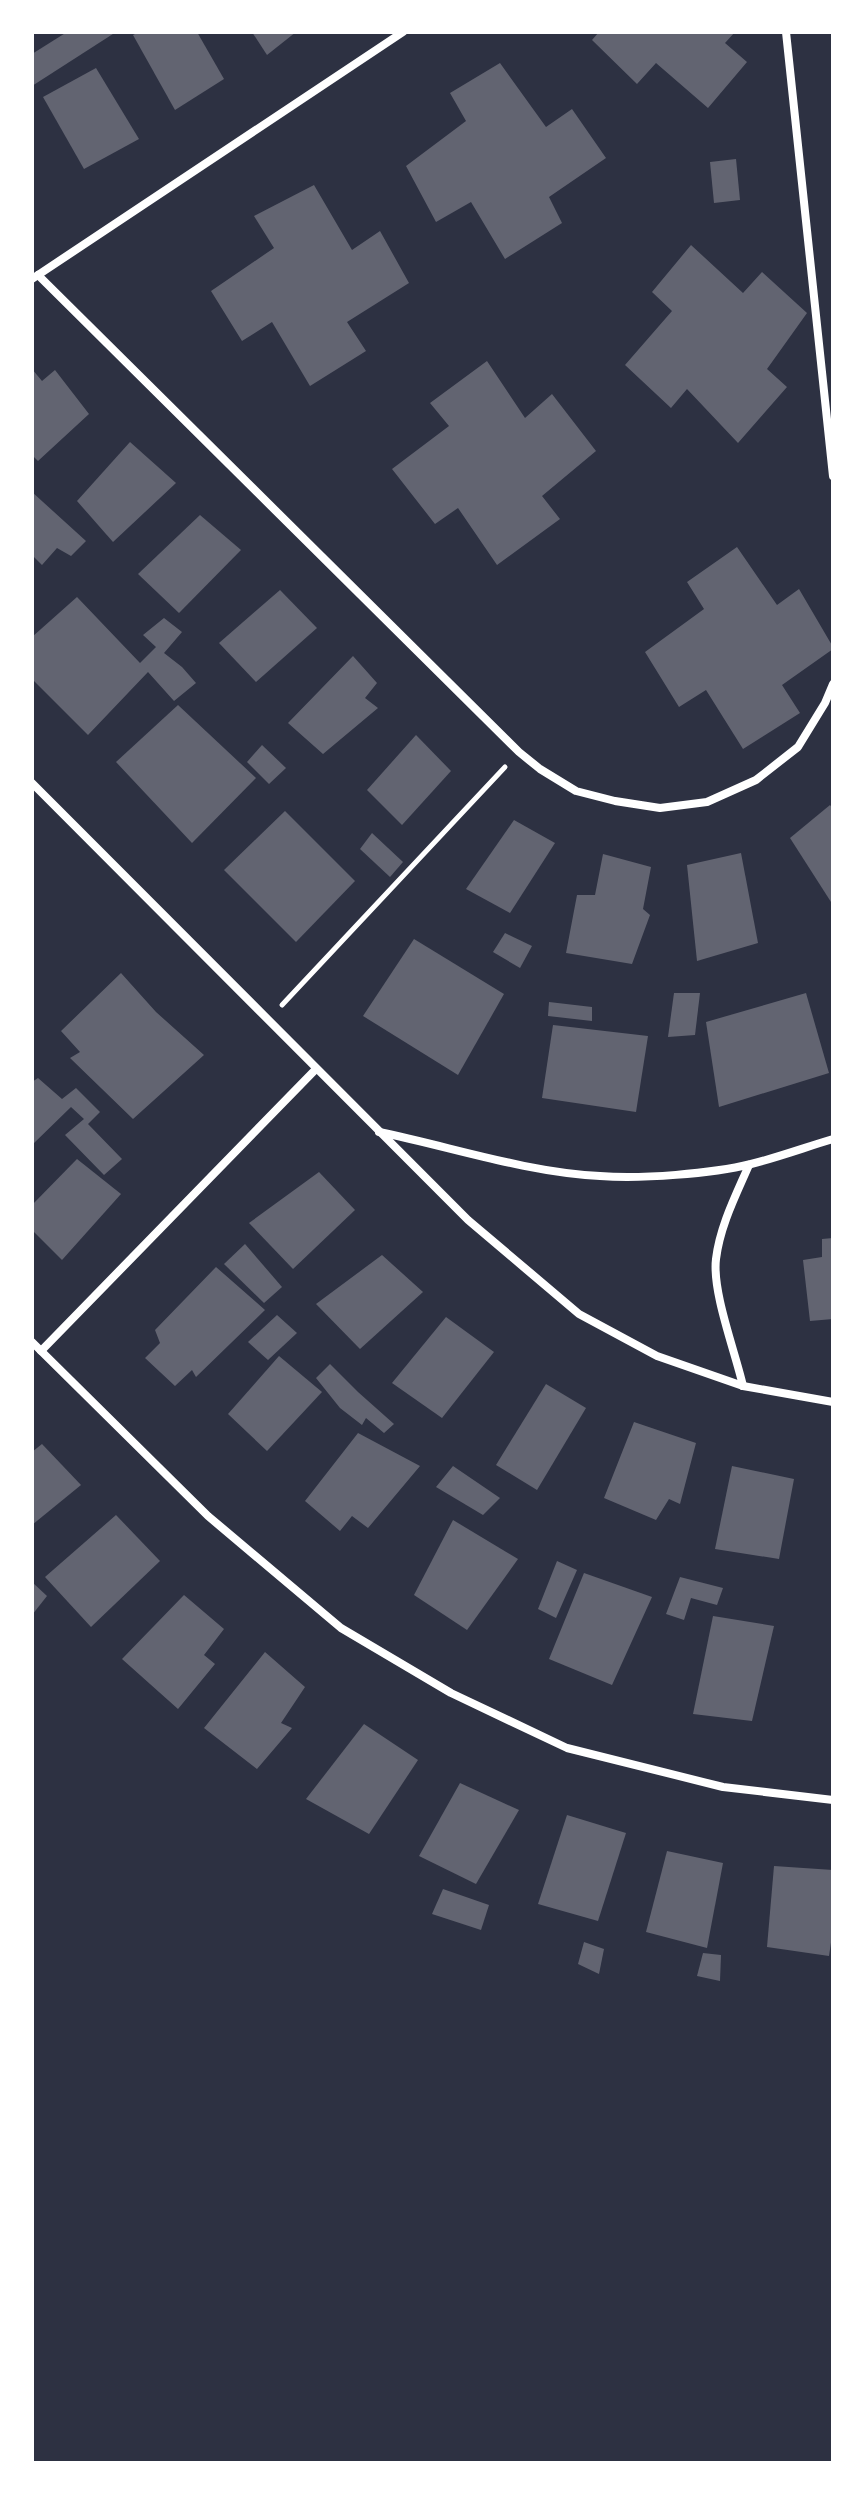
<svg xmlns="http://www.w3.org/2000/svg" width="865" height="2495" font-family="Quicksand,sans-serif">
  <style>
    .building { fill: #626471 }
    .lines { fill: none; stroke-linecap: round; stroke-linejoin: round }
    .path { stroke: #fff; stroke-width: 5 }
    .minor { stroke: #fff; stroke-width: 8 }
  </style>
  <rect width="100%" height="100%" fill="#2d3142"/>
  <!-- building -->
  <g class="building">
    <path d="M67 32H116L32 86V54Z"/>
    <path d="M139 32H197L224 79 175 110 133 35Z"/>
    <path d="M252 32H296L267 55Z"/>
    <path d="M599 32H735L725 43 747 62 708 108 656 63 637 84 592 40Z"/>
    <path d="M500 63 546 127 572 109 606 158 549 197 562 223 505 259 471 202 436 222 406 166 466 121 450 93Z"/>
    <path d="M96 68 139 139 84 169 43 97Z"/>
    <path d="M736 159 740 200 714 203 710 162Z"/>
    <path d="M314 185 352 250 380 231 409 283 347 322 366 351 310 386 272 322 242 341 211 291 274 248 254 216Z"/>
    <path d="M691 245 743 293 762 272 807 313 767 369 787 387 738 443 687 389 671 408 625 365 672 311 652 292Z"/>
    <path d="M487 361 525 418 552 394 596 451 542 496 560 519 497 565 458 508 435 524 392 469 449 426 430 403Z"/>
    <path d="M32 369 42 381 55 370 89 414 38 461 32 455Z"/>
    <path d="M130 442 176 483 113 542 77 501Z"/>
    <path d="M32 492 86 541 71 556 57 548 42 565 32 555Z"/>
    <path d="M200 515 241 550 179 613 138 574Z"/>
    <path d="M737 547 777 605 799 589 833 647V649L782 685 800 713 743 749 706 690 679 707 645 652 704 609 687 582Z"/>
    <path d="M280 590 317 628 256 682 219 643Z"/>
    <path d="M77 597 140 663 156 647 143 635 164 618 182 632 164 653 182 667 196 683 174 701 148 672 88 735 32 679V637Z"/>
    <path d="M353 656 377 683 365 698 378 708 323 754 288 723Z"/>
    <path d="M178 705 256 778 192 843 116 762Z"/>
    <path d="M416 735 451 771 402 825 367 790Z"/>
    <path d="M262 745 286 768 269 784 247 762Z"/>
    <path d="M830 805 833 809V900L831 902 790 838Z"/>
    <path d="M285 811 355 881 296 942 224 870Z"/>
    <path d="M514 820 555 843 510 913 466 889Z"/>
    <path d="M372 833 403 862 390 877 360 849Z"/>
    <path d="M741 853 758 943 697 961 687 865Z"/>
    <path d="M603 854 651 867 643 909 650 915 632 964 566 953 577 895H595Z"/>
    <path d="M505 933 532 946 520 968 493 952Z"/>
    <path d="M414 939 504 994 458 1075 363 1016Z"/>
    <path d="M121 973 156 1012 204 1055 133 1119 70 1058 80 1052 61 1031Z"/>
    <path d="M674 993H700L695 1035 668 1037Z"/>
    <path d="M806 993 829 1073 719 1107 706 1022Z"/>
    <path d="M549 1002 592 1007V1021L548 1016Z"/>
    <path d="M553 1025 648 1036 636 1112 542 1098Z"/>
    <path d="M38 1078 62 1099 76 1088 100 1112 88 1124 122 1159 104 1175 65 1135 84 1119 71 1107 32 1145V1082Z"/>
    <path d="M77 1159 121 1194 62 1260 32 1230V1205Z"/>
    <path d="M319 1172 355 1210 293 1269 249 1223Z"/>
    <path d="M833 1238V1319L810 1321 803 1260 822 1257V1239Z"/>
    <path d="M245 1244 282 1287 264 1303 224 1264Z"/>
    <path d="M382 1255 423 1292 360 1349 316 1304Z"/>
    <path d="M216 1267 265 1310 196 1377 192 1370 175 1386 145 1358 160 1343 155 1330Z"/>
    <path d="M277 1315 297 1333 268 1360 248 1342Z"/>
    <path d="M446 1317 494 1352 442 1418 392 1383Z"/>
    <path d="M279 1356 322 1392 267 1451 228 1414Z"/>
    <path d="M330 1364 358 1392 394 1424 384 1433 366 1418 362 1425 340 1408 316 1378Z"/>
    <path d="M546 1384 586 1408 537 1490 496 1465Z"/>
    <path d="M634 1422 696 1443 680 1504 669 1499 656 1520 604 1498Z"/>
    <path d="M358 1433 420 1466 368 1528 352 1516 340 1531 305 1501Z"/>
    <path d="M42 1444 81 1485 32 1525V1452Z"/>
    <path d="M453 1466 500 1498 483 1515 436 1487Z"/>
    <path d="M732 1466 794 1479 779 1559 715 1549Z"/>
    <path d="M116 1515 160 1561 91 1627 45 1577Z"/>
    <path d="M453 1520 518 1559 467 1630 414 1595Z"/>
    <path d="M557 1561 577 1570 556 1618 538 1609Z"/>
    <path d="M584 1573 652 1597 612 1685 549 1659Z"/>
    <path d="M680 1577 723 1588 717 1605 691 1598 684 1620 666 1614Z"/>
    <path d="M32 1582 47 1596 32 1615Z"/>
    <path d="M184 1595 224 1629 204 1655 215 1664 178 1709 122 1659Z"/>
    <path d="M713 1616 774 1626 752 1721 693 1714Z"/>
    <path d="M265 1652 305 1687 281 1723 292 1728 257 1769 204 1728Z"/>
    <path d="M364 1724 418 1760 369 1834 306 1799Z"/>
    <path d="M460 1783 519 1810 476 1884 419 1856Z"/>
    <path d="M567 1815 626 1833 598 1921 538 1904Z"/>
    <path d="M667 1851 723 1863 707 1948 646 1932Z"/>
    <path d="M774 1866 833 1870V1929L829 1956 767 1947Z"/>
    <path d="M443 1889 489 1905 481 1930 432 1914Z"/>
    <path d="M584 1942 604 1949 599 1974 578 1964Z"/>
    <path d="M703 1953 721 1955 720 1981 697 1976Z"/>
  </g>
  <g class="lines">
    <!-- path -->
    <path class="path" d="M282 1005 505 767"/>
    <!-- minor -->
    <g class="minor">
      <path d="M786 32 833 476"/>
      <path d="M38 275 519 752 540 769 576 791 615 801 660 808 707 802 756 780 798 747 825 703 833 684"/>
      <path d="M32 279 403 32"/>
      <path d="M32 783 468 1220 579 1314 657 1356 743 1386 833 1402"/>
      <path d="M379 1132C452 1147 525 1172 600 1176 641 1179 711 1174 751 1164 779 1157 806 1147 833 1139"/>
      <path d="M32 1342 208 1516 341 1628 451 1693 567 1748 723 1787 833 1800"/>
      <path d="M41 1351 316 1069"/>
      <path d="M743 1386C735 1351 712 1292 716 1259 720 1226 736 1195 749 1165"/>
    </g>
  </g>
  <!-- border -->
  <rect width="865" height="2495" fill="none" stroke="#ffffff" stroke-width="68"/>
</svg>
